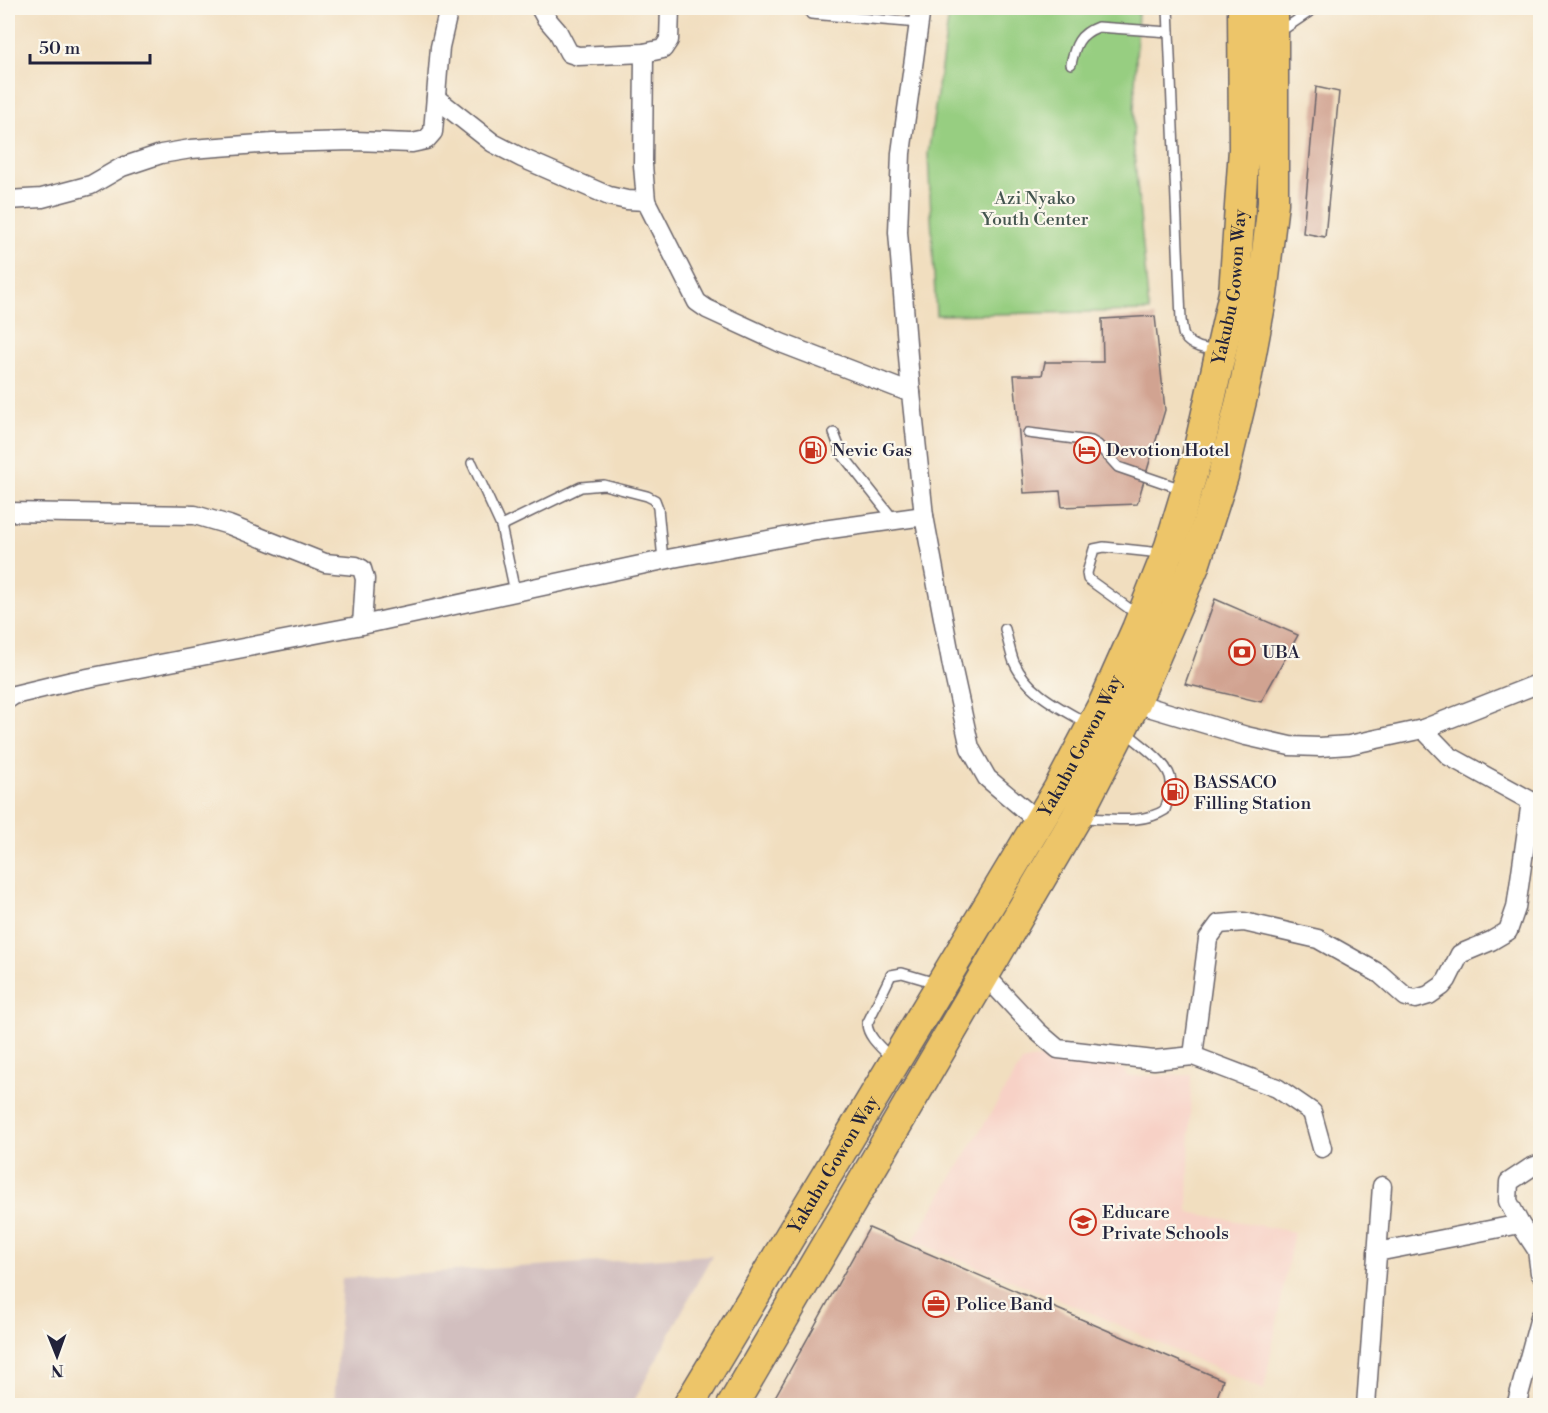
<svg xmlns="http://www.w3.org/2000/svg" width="1548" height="1413" font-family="'Libre Bodoni',serif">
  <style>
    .built { fill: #f7d1c6 }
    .industrial { fill: #d2bfbf }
    .green { fill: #97ce81; stroke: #5c785e; stroke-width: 1.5 }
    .building { fill: #d1a391 }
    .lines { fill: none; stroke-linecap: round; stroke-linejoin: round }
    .service-casing { stroke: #6a6469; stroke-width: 12 }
    .minor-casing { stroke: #6a6469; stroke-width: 21 }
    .trunk-casing { stroke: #6a6469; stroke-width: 33 }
    .service { stroke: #fff; stroke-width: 9 }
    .minor { stroke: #fff; stroke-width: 18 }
    .trunk { stroke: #edc569; stroke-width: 30 }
    .labels { text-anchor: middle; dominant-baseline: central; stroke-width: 4.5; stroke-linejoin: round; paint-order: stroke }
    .park-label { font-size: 18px; fill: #455650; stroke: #fbf7ec }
    .street-label { font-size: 18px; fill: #22223b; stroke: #fbf7ec }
    .poi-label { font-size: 18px; fill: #22223b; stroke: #fbf7ec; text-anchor: start }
  </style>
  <rect width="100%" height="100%" fill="#fbf7ec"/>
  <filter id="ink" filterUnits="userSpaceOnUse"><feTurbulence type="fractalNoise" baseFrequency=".0167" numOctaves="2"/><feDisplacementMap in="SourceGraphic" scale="12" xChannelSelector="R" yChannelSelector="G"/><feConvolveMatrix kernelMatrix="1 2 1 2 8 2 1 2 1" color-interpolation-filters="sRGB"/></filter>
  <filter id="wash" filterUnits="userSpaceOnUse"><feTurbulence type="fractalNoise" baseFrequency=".008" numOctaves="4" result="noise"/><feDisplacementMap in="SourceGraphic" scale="24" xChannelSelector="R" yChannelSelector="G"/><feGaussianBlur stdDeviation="1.35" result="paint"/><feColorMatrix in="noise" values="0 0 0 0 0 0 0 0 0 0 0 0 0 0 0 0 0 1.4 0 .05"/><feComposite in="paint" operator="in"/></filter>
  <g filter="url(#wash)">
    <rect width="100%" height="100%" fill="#f1debf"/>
    <!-- built -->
    <path class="built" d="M1048 1056 1124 1069 1127 1076 1191 1075 1188 1212 1294 1232 1264 1390 1080 1308 913 1241 1022 1062Z"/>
    <!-- industrial -->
    <path class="industrial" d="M712 1255 632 1405H334L342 1278Z"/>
    <!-- green -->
    <path class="green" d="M950 8H1138L1133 141 1149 311 936 315 928 154Z"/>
    <g id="blocks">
      <!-- building -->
      <g class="building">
        <path d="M1316 87 1339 92 1325 237 1303 233Z"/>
        <path d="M1155 316 1165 410 1137 504 1062 507 1060 491 1024 493 1014 375H1042L1045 362H1103L1102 319Z"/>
        <path d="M1215 599 1298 635 1261 702 1185 684Z"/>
        <path d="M869 1228 1223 1380 1214 1406H770Z"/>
      </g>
    </g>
  </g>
  <g filter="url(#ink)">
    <use href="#blocks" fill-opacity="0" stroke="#6a6469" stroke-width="1.5"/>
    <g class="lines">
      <defs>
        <g id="service">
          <path d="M1168 8 1181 320C1182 324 1182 332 1184 336 1191 347 1206 350 1217 350"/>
          <path d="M811 14 919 23"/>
          <path d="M1278 33 1315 8"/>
          <path d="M1071 64C1075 45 1079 34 1098 27L1169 32"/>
          <path d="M834 433 842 454 894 520"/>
          <path d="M1028 433 1091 441 1098 445 1118 467 1182 489"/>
          <path d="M472 463 501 526 515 592"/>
          <path d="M501 526 581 487 604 485 647 496 655 500 658 508 663 560"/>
          <path d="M1138 615 1088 579 1087 573 1094 549 1104 547 1161 553"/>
          <path d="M1005 629C1008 640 1010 652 1014 662 1028 694 1061 708 1090 725"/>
          <path d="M1081 818C1107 818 1142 825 1165 810 1167 802 1172 791 1171 782 1171 764 1139 744 1126 732"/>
          <path d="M892 1059C883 1049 868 1038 867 1024L891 975 902 973 936 983"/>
        </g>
        <g id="minor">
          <path d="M540 8 545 17 558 32 569 53 578 56 644 53 663 49 669 40 670 8"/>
          <path d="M921 8 901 153 898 232 911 393 924 516 952 666 970 748 987 778 1039 822"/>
          <path d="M644 53 643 165 646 201 697 302 707 309 781 343 911 393"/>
          <path d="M436 98 493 143 522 158 609 196 627 200 646 201"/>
          <path d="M8 200 42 198 91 185 122 167 161 154 191 149 273 143 354 141 412 143 426 140 433 132 440 47 449 8"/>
          <path d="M8 512 195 515 229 525 325 563 356 566 362 569 365 579 362 625"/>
          <path d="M8 699 14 695 72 681 362 625 673 558 816 531 924 516"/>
          <path d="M1135 703 1246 736 1290 746 1320 747 1349 745 1423 729 1540 683"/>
          <path d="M1423 729 1449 756 1531 801 1539 808"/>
          <path d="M984 974 1037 1031 1058 1049 1154 1060 1193 1056 1277 1088 1312 1112 1322 1148"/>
          <path d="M1193 1056 1208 939 1219 924 1244 922 1318 939 1380 974 1406 997 1416 999 1429 995 1442 986 1447 980 1460 954 1491 941 1508 931 1516 908 1531 801"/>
          <path d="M1540 1164 1530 1168 1509 1182 1508 1201 1520 1224 1537 1250 1540 1273"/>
          <path d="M1377 1252 1520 1224"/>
          <path d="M1366 1406 1382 1186"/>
          <path d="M1516 1406 1540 1317"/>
        </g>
        <g id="trunk">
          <path id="s1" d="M688 1406 1058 790 1104 703 1137 629 1170 546 1197 457 1234 293 1244 149 1243 8"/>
          <path d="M732 1406 1076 818 1135 703 1194 566 1223 476 1246 380 1262 294 1273 203V8"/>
        </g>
      </defs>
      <!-- service casing -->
      <use href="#service" class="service-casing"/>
      <!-- minor casing -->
      <use href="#minor" class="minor-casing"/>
      <!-- trunk casing -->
      <use href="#trunk" class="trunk-casing"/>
      <!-- service -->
      <use href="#service" class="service"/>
      <!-- minor -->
      <use href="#minor" class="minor"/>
      <!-- trunk -->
      <use href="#trunk" class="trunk"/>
    </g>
  </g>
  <!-- icons -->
  <defs>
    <symbol id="fuel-ring" viewBox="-11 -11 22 22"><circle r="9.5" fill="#fbf7ec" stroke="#c8321e" stroke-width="1.5"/><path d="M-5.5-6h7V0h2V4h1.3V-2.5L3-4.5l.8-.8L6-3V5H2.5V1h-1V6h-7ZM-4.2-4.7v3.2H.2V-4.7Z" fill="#c8321e"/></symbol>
    <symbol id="hotel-ring" viewBox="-11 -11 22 22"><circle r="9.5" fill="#fbf7ec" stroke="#c8321e" stroke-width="1.5"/><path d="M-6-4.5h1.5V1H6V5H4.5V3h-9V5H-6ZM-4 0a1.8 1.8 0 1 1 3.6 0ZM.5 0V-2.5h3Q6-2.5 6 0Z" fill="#c8321e"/></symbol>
    <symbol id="bank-ring" viewBox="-11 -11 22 22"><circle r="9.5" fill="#fbf7ec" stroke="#c8321e" stroke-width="1.5"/><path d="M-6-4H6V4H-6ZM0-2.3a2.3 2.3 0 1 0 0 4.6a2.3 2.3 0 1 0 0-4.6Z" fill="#c8321e"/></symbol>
    <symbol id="school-ring" viewBox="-11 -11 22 22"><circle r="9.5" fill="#fbf7ec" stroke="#c8321e" stroke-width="1.5"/><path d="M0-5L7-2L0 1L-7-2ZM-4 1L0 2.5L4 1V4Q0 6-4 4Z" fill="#c8321e"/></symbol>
    <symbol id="office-ring" viewBox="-11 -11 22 22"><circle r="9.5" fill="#fbf7ec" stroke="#c8321e" stroke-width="1.5"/><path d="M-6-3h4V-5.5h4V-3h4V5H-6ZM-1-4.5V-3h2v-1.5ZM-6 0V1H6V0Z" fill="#c8321e"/></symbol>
  </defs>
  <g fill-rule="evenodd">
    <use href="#fuel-ring" x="798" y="435" width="30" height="30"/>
    <use href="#hotel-ring" x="1072" y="435" width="30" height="30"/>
    <use href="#bank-ring" x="1227" y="637" width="30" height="30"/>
    <use href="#fuel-ring" x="1160" y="777" width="30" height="30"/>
    <use href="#school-ring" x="1068" y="1207" width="30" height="30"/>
    <use href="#office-ring" x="921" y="1289" width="30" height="30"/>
  </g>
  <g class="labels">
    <!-- park labels -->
    <g class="park-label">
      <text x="1035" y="198">Azi Nyako<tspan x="1035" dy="21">Youth Center</tspan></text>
    </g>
    <!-- street labels -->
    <g class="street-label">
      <text stroke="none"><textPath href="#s1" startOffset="1254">Yakubu Gowon Way</textPath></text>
      <text stroke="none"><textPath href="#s1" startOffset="768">Yakubu Gowon Way</textPath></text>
      <text stroke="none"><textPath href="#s1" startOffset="282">Yakubu Gowon Way</textPath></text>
    </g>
    <!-- poi labels -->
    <g class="poi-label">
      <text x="832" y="450">Nevic Gas</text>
      <text x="1106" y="450">Devotion Hotel</text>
      <text x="1262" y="652">UBA</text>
      <text x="1194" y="782">BASSACO<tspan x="1194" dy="21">Filling Station</tspan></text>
      <text x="1102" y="1212">Educare<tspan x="1102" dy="21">Private Schools</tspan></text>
      <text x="956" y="1304">Police Band</text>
    </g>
  </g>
  <!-- margin -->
  <rect width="1548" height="1413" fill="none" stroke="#fbf7ec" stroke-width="30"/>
  <!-- north arrow -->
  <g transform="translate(57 1356) rotate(179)" stroke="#fbf7ec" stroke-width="4.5" paint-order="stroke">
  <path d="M0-4.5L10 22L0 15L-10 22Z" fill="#22223b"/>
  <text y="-9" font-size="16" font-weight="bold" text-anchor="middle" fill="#22223b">N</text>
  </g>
  <!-- scale -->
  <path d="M30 54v9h120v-9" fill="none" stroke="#22223b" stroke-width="3"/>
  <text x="39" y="54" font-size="18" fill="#22223b" stroke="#fbf7ec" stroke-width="4.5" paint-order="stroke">50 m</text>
</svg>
